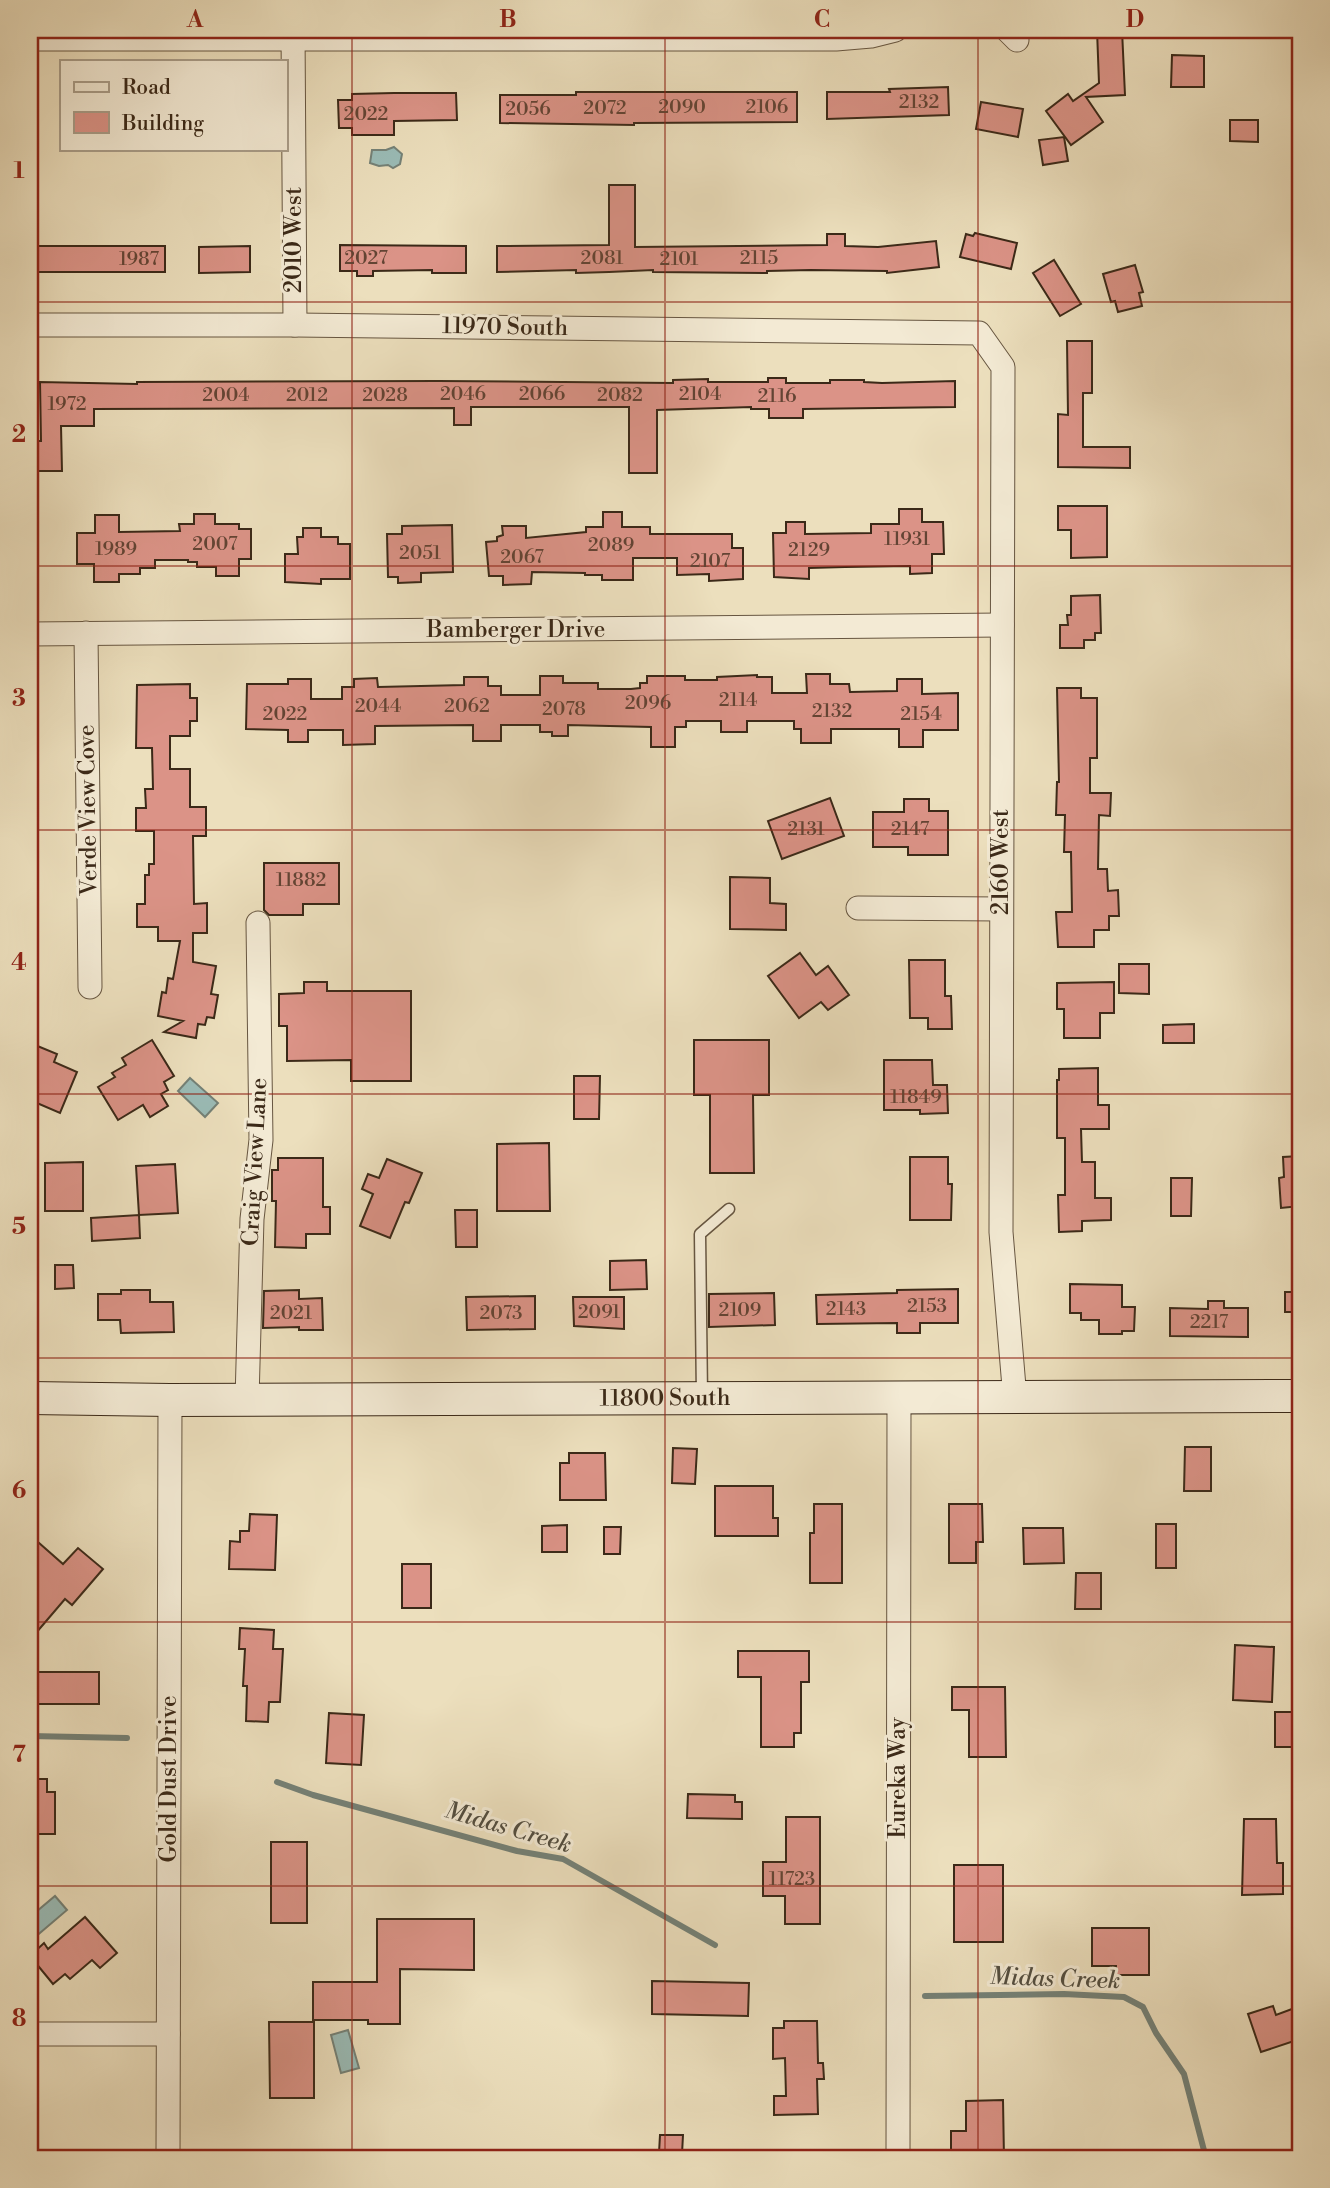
<svg xmlns="http://www.w3.org/2000/svg" width="1330" height="2188" font-family="'Libre Bodoni',serif">
  <style>
    .water { fill: #9abcb7; stroke: #748177; stroke-width: 2 }
    .lines { fill: none; stroke-linecap: round; stroke-linejoin: round }
    .stream { stroke: #748177; stroke-width: 6 }
    .building { fill: #db9387; stroke: #3b2918; stroke-width: 2 }
    .lane-casing { stroke: #675641; stroke-width: 13 }
    .street-casing { stroke: #675641; stroke-width: 25 }
    .secondary-casing { stroke: #3b2918; stroke-width: 34 }
    .lane { stroke: #f3ead4; stroke-width: 10 }
    .street { stroke: #f3ead4; stroke-width: 23 }
    .secondary { stroke: #f3ead4; stroke-width: 32 }
    .grid { fill: none; stroke: #8f2418; stroke-width: 2; stroke-opacity: 0.55 }
    .labels { text-anchor: middle; dominant-baseline: central; stroke-width: 6; stroke-linejoin: round; paint-order: stroke }
    .number-label { font-size: 19px; fill: #634434 }
    .street-label { font-size: 23px; fill: #3b2918; stroke: #f3ead4 }
    .water-label { font-size: 24px; font-style: italic; fill: #534e40; stroke: #f3ead4 }
    .neatline { fill: none; stroke: #8f2418; stroke-width: 2.5 }
    .grid-label { font-size: 23px; text-anchor: middle; font-weight: bold; fill: #8f2418 }
  </style>
  <rect width="100%" height="100%" fill="#ecdfbd"/>
  <filter id="stains"><feTurbulence type="fractalNoise" baseFrequency=".00286" numOctaves="4"/><feColorMatrix values="0 0 0 0 .2 0 0 0 0 .09 0 0 0 0 .02 0 0 0 .5 -.17"/></filter>
  <radialGradient id="worn" r=".72"><stop offset=".6" stop-color="#630" stop-opacity="0"/><stop offset="1" stop-color="#630" stop-opacity=".3"/></radialGradient>
  <!-- water -->
  <g class="water">
    <path d="M394 147 402 154 400 164 393 168 388 165 379 166 370 163 372 150H386Z"/>
    <path d="M190 1078 218 1103 205 1117 178 1091Z"/>
    <path d="M55 1896 67 1910 34 1938 30 1933V1917Z"/>
    <path d="M348 2030 359 2068 341 2073 331 2035Z"/>
  </g>
  <g class="lines">
    <!-- stream -->
    <g class="stream">
      <path d="M30 1736 127 1738"/>
      <path d="M277 1782 313 1795 517 1851 563 1859 715 1945"/>
      <path d="M925 1996 1064 1994 1124 1997 1143 2007 1156 2033 1184 2074 1206 2158"/>
    </g>
  </g>
  <!-- building -->
  <g class="building">
    <path d="M1097 30H1122L1125 95 1086 97 1103 122 1071 145 1046 111 1068 94 1073 101 1099 83Z"/>
    <path d="M1172 55 1204 56V87H1171Z"/>
    <path d="M948 87 949 115 827 119V92H890L889 89Z"/>
    <path d="M576 92H797V122L634 123V125L500 123V95H576Z"/>
    <path d="M394 93H456L457 120 394 121V135H352V128H339L338 100H352V94Z"/>
    <path d="M981 102 1023 109 1018 137 976 129Z"/>
    <path d="M1230 120H1258V142L1230 141Z"/>
    <path d="M1064 137 1068 161 1043 165 1039 140Z"/>
    <path d="M609 185H635V247L827 245V234H845V246L878 247 936 241 939 267 887 273V271L811 270 767 271V273L653 272V270L609 272 576 273V270L497 272V246L609 245Z"/>
    <path d="M975 233 1017 243 1011 269 960 257 966 234 973 236Z"/>
    <path d="M340 245 466 246V273H432V270L373 271V276H357V271H340Z"/>
    <rect x="30" y="246" width="135" height="26"/>
    <path d="M250 246V272L199 273V247Z"/>
    <path d="M1054 260 1081 304 1060 316 1033 273Z"/>
    <path d="M1135 265 1143 292 1139 293 1142 306 1118 312 1115 301 1111 302 1103 274Z"/>
    <path d="M1067 341H1092V393H1083V447H1130V468L1058 467V414L1068 415Z"/>
    <path d="M768 378H786V383H830V380H864V382L882 383 955 381V407L803 409V418H769V409H751V407L657 410V473H629V407H471V425H454V408L94 409V426H61L62 471H34V441H41L40 382 137 384V382L438 381 673 383V380L708 379V382H768Z"/>
    <path d="M1058 506H1107V557L1071 558V530H1058Z"/>
    <path d="M899 509H922V522H943L944 554H932V573L910 574V566L845 567 809 568V579L774 577 773 533H786V522H805V534L871 533V524H899Z"/>
    <path d="M603 512H622V527H650V534H732V548H743V579L709 581V574L677 575V558H633V580H602V575H585V573L532 572 531 584 503 585V576H489L486 542 497 541V537L503 535 502 526H526V538L586 532V527H603Z"/>
    <path d="M194 514H215V524H239V529H251V559H239V576H216V567H197V562H188V560H155V568H140V574H119V582H94V564H77V533H95V515H119V532L180 531 179 524H194Z"/>
    <path d="M452 525 453 572 421 573V582L398 583V577H388L387 534H402V526Z"/>
    <path d="M303 528H321V537H338V544H350V579H321V584L285 582V554H298L297 537H303Z"/>
    <path d="M1100 595 1101 633H1095V640H1084V648H1060V625H1068L1067 615H1071V596Z"/>
    <path d="M806 674H830V684H849L850 692 897 691V679H922V694L958 693V730H923V747H899V729H831V743H801V729H794V721H747V732H721V721H686V727H675V747H651V727L568 725V736H552V732H540V725H501V741H473V725L375 726V744L343 745V730H308V742H288V730L246 729 247 684H288V679H311V699H342V687H354V679L377 678 378 687 464 685V677H488V686H501V695H540V676H563V683H598V689H631L640 688V683H647V676H685V680H717V677L757 675V677H772V693H807Z"/>
    <path d="M190 684V698H197V721H190V736H170V769H190V807H206V836H193L194 904 207 903V933H193V962L216 966 211 994 218 995 214 1018 207 1017 205 1025 198 1024 196 1038 164 1032 183 1021 158 1016 162 992 166 993 168 978 173 979 180 941H158V927H137V904H145V875H149V864H154V831H136V808H146L145 789H153L152 748H136L137 685Z"/>
    <path d="M1057 688H1081V698H1097V758H1090V793H1111L1110 816 1099 815 1098 869H1107L1108 891 1118 890 1119 916H1109V930H1094V947H1058L1056 912H1072L1071 852H1064L1065 815H1056L1057 782H1059Z"/>
    <path d="M830 798 844 836 782 859 768 821Z"/>
    <path d="M904 799H929V811H948V855H908V847H873V812H904Z"/>
    <path d="M264 863H339V904H303V915H269L264 910Z"/>
    <path d="M730 877 770 878V903L786 904V930L730 929Z"/>
    <path d="M800 953 816 975 828 966 849 995 828 1010 821 1002 799 1018 768 976Z"/>
    <path d="M909 960H945V996H951L952 1029H928V1018H910Z"/>
    <path d="M1119 964H1149V994L1119 993Z"/>
    <path d="M304 982H327V991H411V1081H351V1060L287 1061V1026H279V994L304 993Z"/>
    <path d="M1114 982V1013H1100V1038H1064V1009H1057V983Z"/>
    <path d="M1194 1024V1043H1163V1025Z"/>
    <path d="M152 1040 174 1076 164 1082 168 1090 161 1094 168 1106 150 1117 143 1105 118 1120 98 1087 115 1077 112 1073 126 1065 122 1058Z"/>
    <path d="M694 1040H769V1095H753L754 1173H710V1095H694Z"/>
    <path d="M35 1045 57 1054 54 1062 77 1072 60 1113 30 1100V1057Z"/>
    <path d="M884 1060H932L933 1085H947L948 1113 920 1114V1110H884Z"/>
    <path d="M1098 1068V1105H1109V1129H1081L1082 1162H1095V1198H1111V1220L1082 1221V1231L1059 1232 1058 1195H1065V1138H1057V1080H1059V1069Z"/>
    <path d="M574 1076H600L599 1119H574Z"/>
    <path d="M549 1143 550 1211H497V1144Z"/>
    <path d="M1300 1156V1206L1281 1208 1279 1178 1284 1177 1283 1157Z"/>
    <path d="M910 1157H948V1184H952L951 1220H910Z"/>
    <path d="M278 1158H323V1207H330V1234H306V1248L275 1247 276 1201H272V1170H278Z"/>
    <path d="M387 1159 422 1173 409 1203 405 1202 390 1238 360 1226 373 1194 362 1189 368 1174 379 1178Z"/>
    <path d="M83 1162V1211H45V1163Z"/>
    <path d="M175 1164 178 1213 139 1215 136 1166Z"/>
    <path d="M1171 1178H1192L1191 1216H1171Z"/>
    <path d="M455 1210H477V1247H456Z"/>
    <path d="M139 1215 140 1238 92 1241 91 1218Z"/>
    <path d="M646 1260 647 1289 610 1290V1261Z"/>
    <path d="M55 1265H73L74 1288 55 1289Z"/>
    <path d="M1070 1284 1122 1285V1307H1135L1134 1331H1122V1334H1099V1320H1081V1313H1070Z"/>
    <path d="M958 1289V1323H920V1333H897V1323L817 1324 816 1295 897 1293V1290Z"/>
    <path d="M121 1290H150V1302H173L174 1332 121 1333 120 1320H98V1294H121Z"/>
    <path d="M299 1290V1299L322 1298 323 1330H299V1327L263 1328 264 1291Z"/>
    <rect x="1285" y="1292" width="15" height="20"/>
    <path d="M774 1293 775 1325 709 1327V1294Z"/>
    <path d="M535 1296V1329L467 1330 466 1297Z"/>
    <path d="M573 1297H624V1329L574 1326Z"/>
    <path d="M1208 1301H1224V1308H1248V1337L1170 1336V1308L1208 1309Z"/>
    <path d="M1185 1447H1211V1491H1184Z"/>
    <path d="M673 1448 697 1449 695 1484 672 1483Z"/>
    <path d="M569 1453H605L606 1500H560V1463H569Z"/>
    <path d="M715 1486H773V1518H778V1536H715Z"/>
    <path d="M814 1504H842V1583H810V1533H814Z"/>
    <path d="M949 1504H982L983 1542H976V1563H949Z"/>
    <path d="M250 1514 277 1515 275 1570 229 1569 230 1541 240 1542V1531H249Z"/>
    <rect x="1156" y="1524" width="20" height="44"/>
    <path d="M567 1525V1552H542V1526Z"/>
    <path d="M604 1527H621L620 1554H604Z"/>
    <path d="M1023 1528H1063L1064 1563 1024 1564Z"/>
    <path d="M30 1535 63 1564 78 1548 103 1569 72 1605 65 1599 30 1640Z"/>
    <rect x="402" y="1564" width="29" height="44"/>
    <path d="M1076 1573H1101V1609H1075Z"/>
    <path d="M240 1628 274 1630 273 1649H283L280 1702H269L268 1722 246 1721 247 1686H243L245 1649H239Z"/>
    <path d="M1235 1645 1274 1647 1272 1702 1233 1700Z"/>
    <path d="M738 1651H809V1682H801V1733H794V1747H761V1677H738Z"/>
    <rect x="30" y="1672" width="69" height="32"/>
    <path d="M952 1687H1005L1006 1757H969V1710H952Z"/>
    <rect x="1275" y="1712" width="25" height="35"/>
    <path d="M329 1713 364 1715 361 1765 326 1763Z"/>
    <path d="M30 1779H47V1792H55V1834H30Z"/>
    <path d="M688 1794 735 1795V1802H742V1819L687 1818Z"/>
    <path d="M786 1817H820V1924H785V1896H763V1862H786Z"/>
    <path d="M1244 1819H1276L1277 1863H1283V1894L1242 1895Z"/>
    <rect x="271" y="1842" width="36" height="81"/>
    <rect x="954" y="1865" width="49" height="77"/>
    <path d="M85 1917 117 1953 100 1968 92 1960 70 1979 65 1974 53 1984 30 1956 44 1943 48 1949Z"/>
    <path d="M377 1919H474V1970L400 1969V2024H368V2020H313V1982H377Z"/>
    <path d="M1092 1928H1149V1975H1116V1966H1092Z"/>
    <path d="M652 1981 749 1983 748 2016 652 2014Z"/>
    <path d="M1273 2006 1276 2015 1300 2006V2039L1261 2052 1248 2014Z"/>
    <path d="M784 2021H817L818 2063H823L824 2079H817L818 2114 774 2115V2096H786L785 2058 773 2059V2028H784Z"/>
    <path d="M269 2022H314V2098H270Z"/>
    <path d="M1003 2100 1004 2158H951V2131H966V2101Z"/>
    <path d="M660 2135H683L682 2154 659 2153Z"/>
  </g>
  <g class="lines">
    <defs>
      <path id="lane" d="M702 1396 700 1234 729 1209"/>
      <g id="street">
        <path d="M293 30 295 325"/>
        <path d="M1007 30 1017 40"/>
        <path d="M30 39H836L871 36 895 30"/>
        <path d="M30 325H295L979 333 1003 367 1001 1232 1015 1399"/>
        <path d="M86 633 90 987"/>
        <path d="M30 634 1002 625"/>
        <path d="M858 908 1001 909"/>
        <path d="M247 1400 252 1219 261 1140 258 923"/>
        <path d="M30 2034H168"/>
        <path d="M168 2158 170 1400"/>
        <path d="M898 2158 899 1398"/>
      </g>
      <g id="secondary">
        <path id="s1" d="M30 1398 170 1400 1300 1396"/>
      </g>
    </defs>
    <!-- lane casing -->
    <use href="#lane" class="lane-casing"/>
    <!-- street casing -->
    <use href="#street" class="street-casing"/>
    <!-- secondary casing -->
    <use href="#secondary" class="secondary-casing"/>
    <!-- lane -->
    <use href="#lane" class="lane"/>
    <!-- street -->
    <use href="#street" class="street"/>
    <!-- secondary -->
    <use href="#secondary" class="secondary"/>
  </g>
  <!-- grid -->
  <path class="grid" d="M352 30V2158M665 30V2158M978 30V2158M30 302H1300M30 566H1300M30 830H1300M30 1094H1300M30 1358H1300M30 1622H1300M30 1886H1300"/>
  <g class="labels">
    <!-- number labels -->
    <g class="number-label">
      <text x="919" y="102">2132</text>
      <text x="682" y="107">2090</text>
      <text x="767" y="107">2106</text>
      <text x="605" y="108">2072</text>
      <text x="528" y="109">2056</text>
      <text x="366" y="114">2022</text>
      <text x="366" y="258">2027</text>
      <text x="602" y="258">2081</text>
      <text x="759" y="258">2115</text>
      <text x="139" y="259">1987</text>
      <text x="679" y="259">2101</text>
      <text x="463" y="394">2046</text>
      <text x="542" y="394">2066</text>
      <text x="700" y="394">2104</text>
      <text x="226" y="395">2004</text>
      <text x="307" y="395">2012</text>
      <text x="385" y="395">2028</text>
      <text x="620" y="395">2082</text>
      <text x="777" y="396">2116</text>
      <text x="67" y="404">1972</text>
      <text x="907" y="539">11931</text>
      <text x="215" y="544">2007</text>
      <text x="611" y="545">2089</text>
      <text x="116" y="549">1989</text>
      <text x="809" y="550">2129</text>
      <text x="420" y="553">2051</text>
      <text x="522" y="557">2067</text>
      <text x="710" y="561">2107</text>
      <text x="738" y="700">2114</text>
      <text x="648" y="703">2096</text>
      <text x="378" y="706">2044</text>
      <text x="467" y="706">2062</text>
      <text x="564" y="709">2078</text>
      <text x="832" y="711">2132</text>
      <text x="285" y="714">2022</text>
      <text x="921" y="714">2154</text>
      <text x="806" y="829">2131</text>
      <text x="910" y="829">2147</text>
      <text x="301" y="880">11882</text>
      <text x="916" y="1097">11849</text>
      <text x="927" y="1306">2153</text>
      <text x="846" y="1309">2143</text>
      <text x="740" y="1310">2109</text>
      <text x="599" y="1312">2091</text>
      <text x="291" y="1313">2021</text>
      <text x="501" y="1313">2073</text>
      <text x="1209" y="1322">2217</text>
      <text x="792" y="1879">11723</text>
    </g>
    <!-- street labels -->
    <g class="street-label">
      <text transform="translate(294 240) rotate(-90)">2010 West</text>
      <text transform="translate(505 327) rotate(1)">11970 South</text>
      <text x="516" y="630">Bamberger Drive</text>
      <text transform="translate(88 810) rotate(-91)">Verde View Cove</text>
      <text transform="translate(1001 862) rotate(-90)">2160 West</text>
      <text transform="translate(255 1162) rotate(-87)">Craig View Lane</text>
      <text stroke="none"><textPath href="#s1" startOffset="635">11800 South</textPath></text>
      <text transform="translate(898 1778) rotate(-90)">Eureka Way</text>
      <text transform="translate(169 1779) rotate(-90)">Gold Dust Drive</text>
    </g>
    <!-- water labels -->
    <g class="water-label">
      <text transform="translate(508 1828) rotate(16)">Midas Creek</text>
      <text transform="translate(1055 1979) rotate(2)">Midas Creek</text>
    </g>
  </g>
  <!-- margin -->
  <rect width="1330" height="2188" fill="none" stroke="#ecdfbd" stroke-width="77"/>
  <!-- legend -->
  <rect x="60" y="60" width="228" height="91" fill="#f3ead4" stroke="#a99d89" stroke-width="2"/>
  <rect x="74" y="82" width="35" height="10" fill="#f3ead4" stroke="#a99d89" stroke-width="2"/>
  <text x="122" y="94" font-size="21" fill="#3b2918">Road</text>
  <rect x="74" y="112" width="35" height="21" fill="#db9387" stroke="#a99d89" stroke-width="2"/>
  <text x="122" y="130" font-size="21" fill="#3b2918">Building</text>
  <rect x="38" y="38" width="1254" height="2112" class="neatline"/>
  <g class="grid-label">
    <text x="195" y="27">A</text>
    <text x="508" y="27">B</text>
    <text x="822" y="27">C</text>
    <text x="1135" y="27">D</text>
    <text x="19" y="178">1</text>
    <text x="19" y="442">2</text>
    <text x="19" y="706">3</text>
    <text x="19" y="970">4</text>
    <text x="19" y="1234">5</text>
    <text x="19" y="1498">6</text>
    <text x="19" y="1762">7</text>
    <text x="19" y="2026">8</text>
  </g>
  <rect width="100%" height="100%" filter="url(#stains)"/>
  <rect width="100%" height="100%" fill="url(#worn)"/>
</svg>
